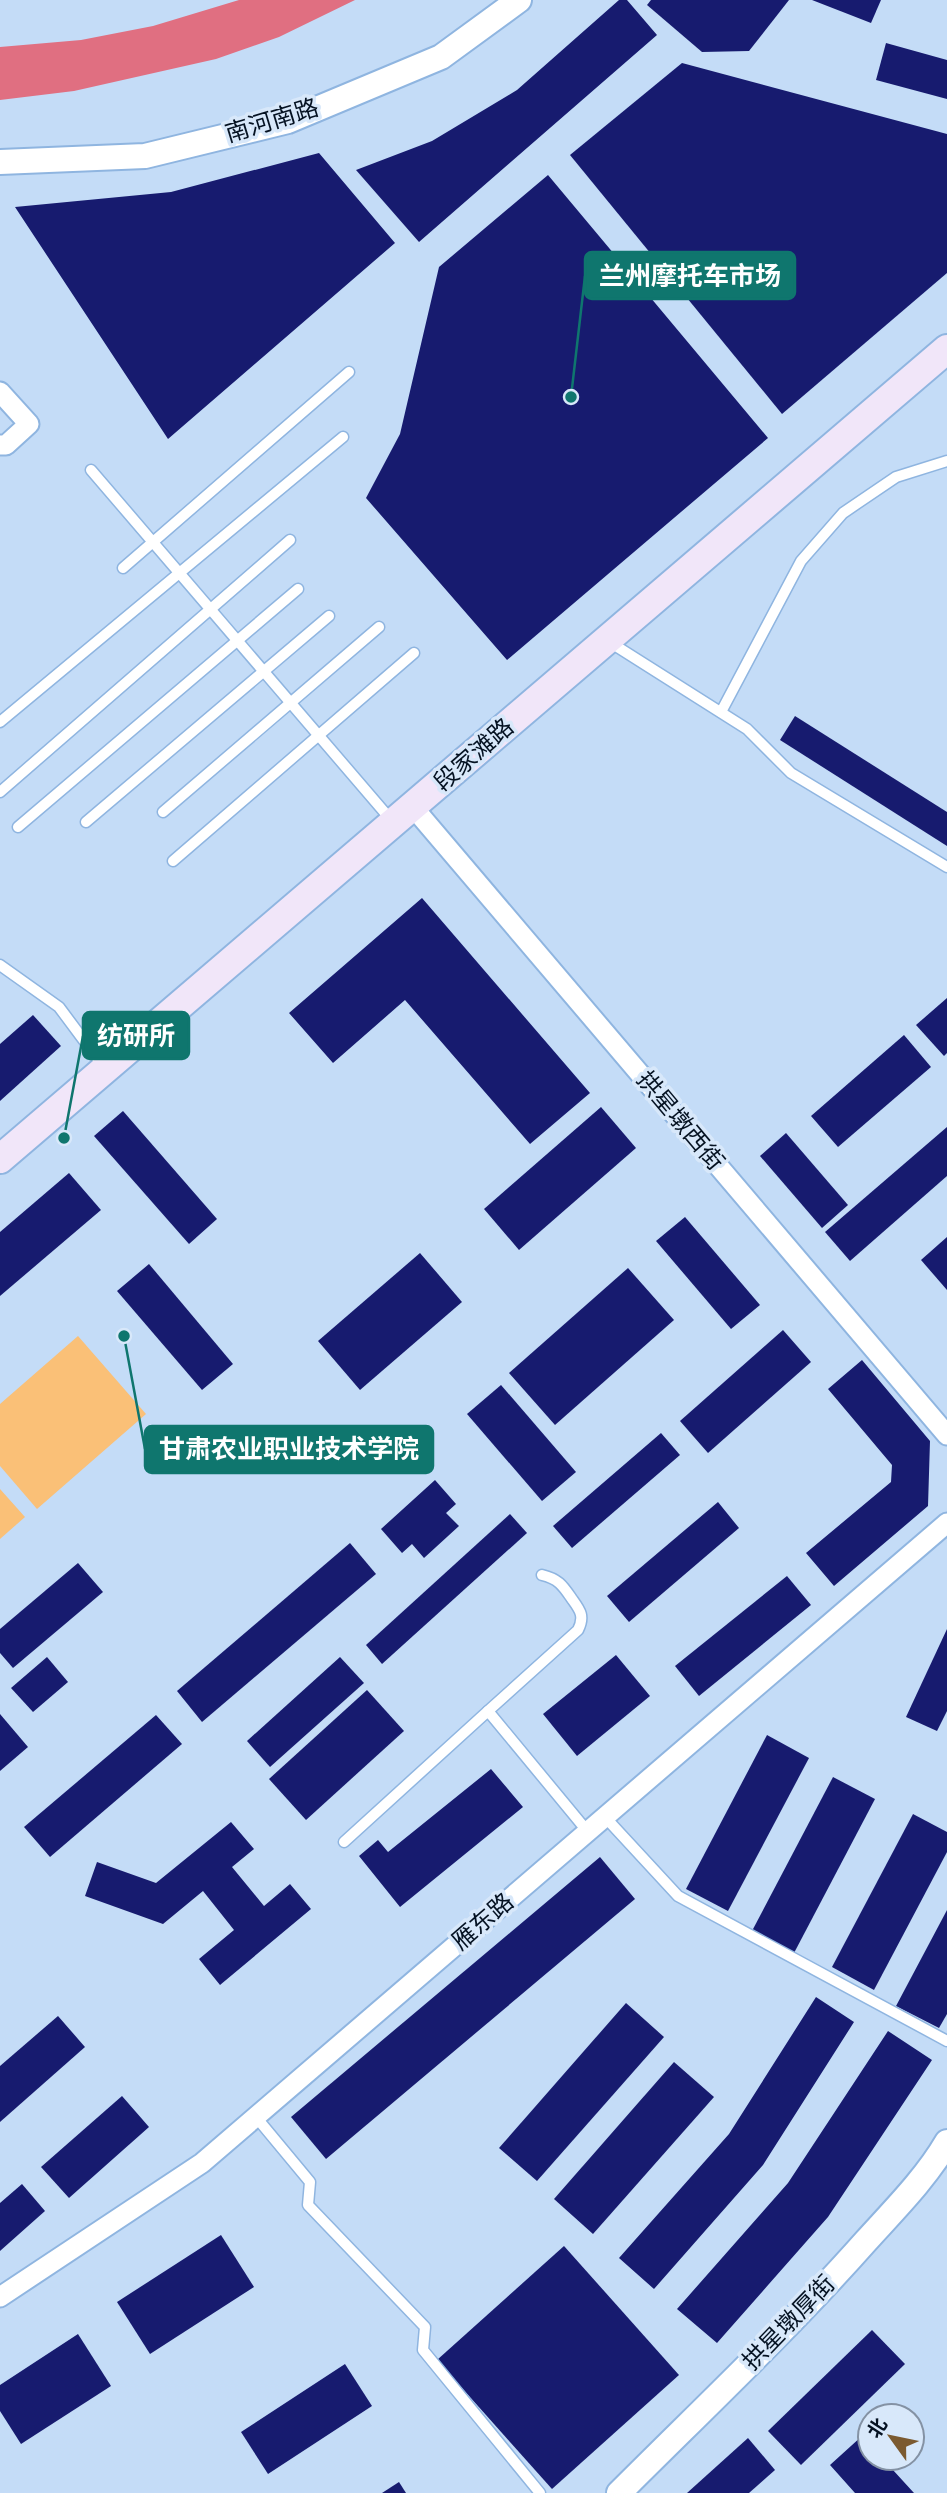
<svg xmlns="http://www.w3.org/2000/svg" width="947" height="2493" font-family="'Varela Round','Noto Sans SC',sans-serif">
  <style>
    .green { fill: #fac077 }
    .water { fill: #e06f81 }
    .building { fill: #171b6f }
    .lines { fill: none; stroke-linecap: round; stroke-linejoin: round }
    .service-casing { stroke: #8fb5e0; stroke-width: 13 }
    .minor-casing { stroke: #8fb5e0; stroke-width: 23 }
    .tertiary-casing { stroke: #8fb5e0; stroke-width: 28 }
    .secondary-casing { stroke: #8fb5e0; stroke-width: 32 }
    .service { stroke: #fff; stroke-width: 10 }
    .minor { stroke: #fff; stroke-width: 19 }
    .tertiary { stroke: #fff; stroke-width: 24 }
    .secondary { stroke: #f1e6f9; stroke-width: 28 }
    .labels { text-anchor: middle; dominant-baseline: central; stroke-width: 7; stroke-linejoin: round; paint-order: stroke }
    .street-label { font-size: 24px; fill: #051222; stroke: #d8e8fa }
    .leader { fill: none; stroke: #0f766e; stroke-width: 2.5 }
    .callout-dot { fill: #0f766e; stroke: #d8e8fa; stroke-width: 2.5 }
    .callout { fill: #0f766e; stroke: #0f766e; stroke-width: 2.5 }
    .callout-label { font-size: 26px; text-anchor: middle; font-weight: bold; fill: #fff }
  </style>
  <rect width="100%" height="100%" fill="#c4dcf7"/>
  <!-- green -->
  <g class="green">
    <path d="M78 1336 146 1414 37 1509 0 1466V1404Z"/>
    <path d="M0 1489 25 1517 0 1539Z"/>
  </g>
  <!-- water -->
  <path class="water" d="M239 0H355L279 37 216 59 74 91 0 100V47L81 40 153 26Z"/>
  <!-- building -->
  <g class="building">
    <path d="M619 0H627L657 35 419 242 356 170 432 141 517 90Z"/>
    <path d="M651 0H789L749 51 702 52 647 5Z"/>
    <path d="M812 0H881L871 23Z"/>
    <path d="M886 43 947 60V99L876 80Z"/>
    <path d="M682 63 947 134V273L782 414 570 155Z"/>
    <path d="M319 153 395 243 168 439 15 207 171 192Z"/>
    <path d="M548 175 768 438 507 660 366 498 400 434 439 267Z"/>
    <path d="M795 716 947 812V846L780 740Z"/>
    <path d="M422 898 590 1093 530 1144 405 1000 333 1063 289 1013Z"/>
    <path d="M947 998V1053L944 1056 916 1025Z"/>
    <path d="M33 1015 61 1046 0 1101V1044Z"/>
    <path d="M904 1035 931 1067 838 1147 811 1116Z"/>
    <path d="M601 1107 636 1148 519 1250 484 1209Z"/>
    <path d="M123 1111 217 1219 189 1244 94 1136Z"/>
    <path d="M947 1127V1176L850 1261 825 1232Z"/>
    <path d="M786 1133 848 1205 822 1228 760 1156Z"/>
    <path d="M69 1173 101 1210 0 1296V1232Z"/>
    <path d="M685 1217 760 1305 731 1329 656 1241Z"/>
    <path d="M947 1237V1290L921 1260Z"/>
    <path d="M420 1253 462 1302 360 1390 318 1341Z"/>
    <path d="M149 1264 233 1364 202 1390 117 1291Z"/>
    <path d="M628 1268 674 1320 555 1425 509 1373Z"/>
    <path d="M783 1330 811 1362 708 1453 680 1421Z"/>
    <path d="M862 1360 930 1441 928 1506 834 1586 806 1553 891 1482 892 1465 828 1389Z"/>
    <path d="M501 1385 576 1472 542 1501 467 1414Z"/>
    <path d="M661 1433 680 1455 572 1548 553 1526Z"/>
    <path d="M435 1480 456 1504 446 1513 459 1526 424 1558 412 1544 402 1553 381 1529Z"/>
    <path d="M718 1502 739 1528 629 1622 607 1596Z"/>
    <path d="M510 1514 527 1533 382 1664 366 1645Z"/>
    <path d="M350 1543 376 1574 202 1722 177 1691Z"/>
    <path d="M78 1563 103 1592 13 1668 0 1653V1629Z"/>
    <path d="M787 1576 811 1605 699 1696 675 1666Z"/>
    <path d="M947 1629V1711L937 1731 906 1717Z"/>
    <path d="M616 1655 650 1696 577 1756 543 1714Z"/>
    <path d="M47 1657 68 1682 33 1712 11 1688Z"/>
    <path d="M340 1657 364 1683 270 1767 247 1741Z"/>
    <path d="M367 1690 404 1731 306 1820 269 1779Z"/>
    <path d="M0 1714 28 1747 0 1771Z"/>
    <path d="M156 1715 182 1744 50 1857 24 1827Z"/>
    <path d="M767 1735 809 1758 728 1911 686 1889Z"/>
    <path d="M491 1769 523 1807 400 1907 359 1856 378 1840 388 1852Z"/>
    <path d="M833 1777 875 1799 794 1953 752 1931Z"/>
    <path d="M913 1814 947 1832V1852L874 1990 832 1967Z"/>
    <path d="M231 1822 254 1849 232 1867 264 1906 290 1884 311 1909 220 1985 199 1959 234 1930 203 1891 163 1924 85 1896 97 1862 156 1883Z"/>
    <path d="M600 1857 635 1899 326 2159 291 2117Z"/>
    <path d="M947 1910V2014L939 2028 896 2006Z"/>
    <path d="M816 1997 854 2022 763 2165 654 2289 619 2258 729 2134Z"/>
    <path d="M626 2003 664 2037 537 2181 499 2148Z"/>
    <path d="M58 2016 85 2047 0 2122V2066Z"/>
    <path d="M888 2031 932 2060 828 2217 717 2343 677 2309 788 2183Z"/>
    <path d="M674 2062 714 2097 593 2234 554 2199Z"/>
    <path d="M122 2096 149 2127 69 2198 41 2167Z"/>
    <path d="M22 2184 45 2211 0 2251V2203Z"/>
    <path d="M221 2235 254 2287 150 2354 117 2302Z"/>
    <path d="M564 2246 679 2375 552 2489 437 2360Z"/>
    <path d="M872 2330 905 2364 801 2465 768 2431Z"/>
    <path d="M78 2334 111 2386 21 2444 0 2411V2385Z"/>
    <path d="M345 2364 372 2406 268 2474 241 2432Z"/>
    <path d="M862 2436 870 2445V2458H882L914 2493H855L830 2465Z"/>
    <path d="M748 2438 775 2470 749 2493H687Z"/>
    <path d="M399 2482 406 2493H382Z"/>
  </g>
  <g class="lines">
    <defs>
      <g id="service">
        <path d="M91 470 392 821"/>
        <path d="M123 568 349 372"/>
        <path d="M608 641 747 729 791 773 947 867"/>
        <path d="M721 712 801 561 843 513 896 477 947 461"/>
        <path d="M0 722 343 437"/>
        <path d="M0 792 290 540"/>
        <path d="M163 812 379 627"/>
        <path d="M86 822 329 616"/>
        <path d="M18 827 298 589"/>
        <path d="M173 861 414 653"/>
        <path d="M0 965 59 1007 103 1066"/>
        <path d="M488 1711 578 1630C585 1616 580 1610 572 1599 563 1586 559 1579 542 1575"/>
        <path d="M605 1817 678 1896 947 2041"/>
        <path d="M344 1842 488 1711 588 1832"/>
        <path d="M256 2117 310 2182 308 2205 425 2327 423 2350 540 2493"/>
      </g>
      <g id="minor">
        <path d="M0 392 29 424 6 445H0"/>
        <path d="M413 807 947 1435"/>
        <path d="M0 2297 202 2163 947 1523"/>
      </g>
      <g id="tertiary">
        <path d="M0 162 145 156 288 121 441 57 519 0"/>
        <path d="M619 2493C702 2410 788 2329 866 2241 894 2210 926 2178 947 2142"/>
      </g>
      <path id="secondary" d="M0 1159 947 349"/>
    </defs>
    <!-- service casing -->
    <use href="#service" class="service-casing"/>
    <!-- minor casing -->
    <use href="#minor" class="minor-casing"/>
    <!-- tertiary casing -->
    <use href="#tertiary" class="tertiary-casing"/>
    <!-- secondary casing -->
    <use href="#secondary" class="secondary-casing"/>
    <!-- service -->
    <use href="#service" class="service"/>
    <!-- minor -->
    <use href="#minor" class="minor"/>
    <!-- tertiary -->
    <use href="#tertiary" class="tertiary"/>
    <!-- secondary -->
    <use href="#secondary" class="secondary"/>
  </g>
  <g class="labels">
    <!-- street labels -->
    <g class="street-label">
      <text transform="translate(272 121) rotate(-17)">南河南路</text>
      <text transform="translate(474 755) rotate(-41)">段家滩路</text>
      <text transform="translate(680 1121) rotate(50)">拱星墩西街</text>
      <text transform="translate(483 1922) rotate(-41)">雁东路</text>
      <text transform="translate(789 2323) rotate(-46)">拱星墩厚街</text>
    </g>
  </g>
  <!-- callouts -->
  <path class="leader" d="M571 397L585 276M64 1138L83 1036M124 1336L145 1449"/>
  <g class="callout-dot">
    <circle cx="571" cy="397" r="7"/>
    <circle cx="64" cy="1138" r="7"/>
    <circle cx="124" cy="1336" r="7"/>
  </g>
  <g class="callout">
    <rect x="585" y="252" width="210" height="47" rx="7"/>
    <rect x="83" y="1012" width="106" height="47" rx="7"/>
    <rect x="145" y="1426" width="288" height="47" rx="7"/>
  </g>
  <g class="callout-label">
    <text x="690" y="285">兰州摩托车市场</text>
    <text x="136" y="1045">纺研所</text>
    <text x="289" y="1458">甘肃农业职业技术学院</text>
  </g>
  <!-- north arrow -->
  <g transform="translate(891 2437) rotate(303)"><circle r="33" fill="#d8e8fa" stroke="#8492a4" stroke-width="2"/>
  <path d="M0-5L12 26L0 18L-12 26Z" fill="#7b5a30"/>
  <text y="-10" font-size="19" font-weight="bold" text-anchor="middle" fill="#051222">北</text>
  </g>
</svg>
